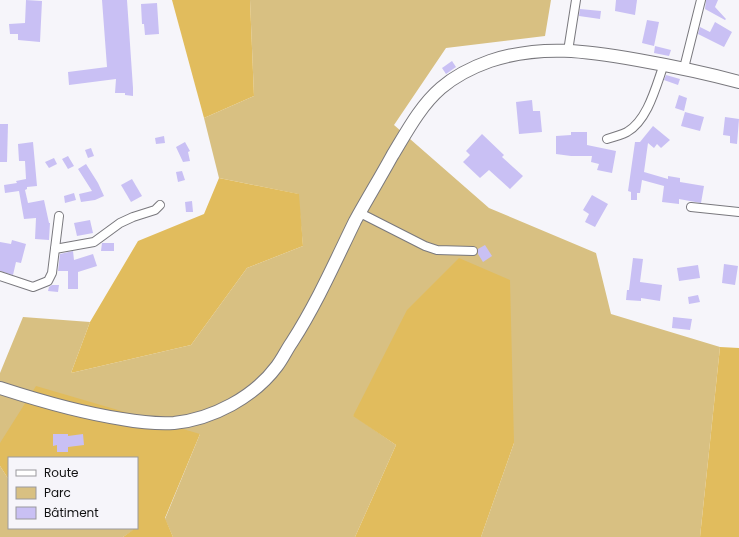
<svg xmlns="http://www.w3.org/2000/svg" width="739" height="537" font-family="Poppins,sans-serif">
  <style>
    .green { fill: #d8c082 }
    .forest { fill: #e1bc5d }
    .building { fill: #c9c0f4 }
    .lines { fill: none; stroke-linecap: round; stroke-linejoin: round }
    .street-casing { stroke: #79787d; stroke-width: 10 }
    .secondary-casing { stroke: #79787d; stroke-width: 14 }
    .street { stroke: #fff; stroke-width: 8 }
    .secondary { stroke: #fff; stroke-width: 12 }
  </style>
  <rect width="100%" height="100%" fill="#f6f5fa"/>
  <!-- green -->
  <g class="green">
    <path d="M250 0H551L545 36 446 48 394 125 489 208 596 253 611 314 720 347 700 537H481L514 443 353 415 396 445 355 537H173L165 519 200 434 0 443V373L23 317 90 322 71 373 191 345 247 268 303 246 298 194 219 178 204 118 254 96Z"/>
    <path d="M0 466 9 480V528H133L134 530 123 537H0Z"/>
  </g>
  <!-- forest -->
  <g class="forest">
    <path d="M172 0H250L254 96 204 118Z"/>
    <path d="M219 178 299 194 303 246 247 268 191 345 71 373 90 322 138 241 204 214Z"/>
    <path d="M459 258 510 280 514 443 481 537H355L396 445 353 416 407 310Z"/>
    <path d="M720 347 739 348V537H700Z"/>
    <path d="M36 386 200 434 165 518 173 537H123L133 530V528H137V458H9V480L0 466V443Z"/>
  </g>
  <!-- building -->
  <g class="building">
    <path d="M26 0 42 1 40 42 18 40V34H10L9 24 25 23Z"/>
    <path d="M102 0H127L133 88V96L125 95V93H115L116 79 69 85 68 72 107 67Z"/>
    <path d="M616 0H637L635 15 615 11Z"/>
    <path d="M706 0H718L715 7 726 19 725 20 705 9Z"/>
    <path d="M157 3 159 34 145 35 144 24H142L141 4Z"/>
    <path d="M580 9 601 11 600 19 579 16Z"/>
    <path d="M647 20 659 22 654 46 642 43Z"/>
    <path d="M715 22 732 32 724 47 698 34 700 27 710 32Z"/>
    <path d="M655 46 671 50 669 56 654 53Z"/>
    <path d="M452 61 456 67 446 74 442 68Z"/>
    <path d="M666 75 680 79 678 85 664 80Z"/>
    <path d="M679 95 687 98 684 111 675 108Z"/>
    <path d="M532 100 533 111H540L542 132 519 134 516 102Z"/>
    <path d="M685 112 704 117 700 131 681 126Z"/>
    <path d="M725 117 739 119 737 144 730 143V136L723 135Z"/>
    <path d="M0 124H8L7 162H0Z"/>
    <path d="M653 126 670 140 661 148 657 144 654 148 648 143 644 172 668 179V176L680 178V182L704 186 701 203 679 199V204L662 202 664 186 642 180 640 193H637V200H631V192L628 191 635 142H640Z"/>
    <path d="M571 132H587V145L616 151 612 173 597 170 599 164 591 162 592 156H571L556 154V136L571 135Z"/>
    <path d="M482 134 504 155 502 157 523 176 510 189 489 170 480 178 463 162 470 155 466 151Z"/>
    <path d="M164 136 165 143 156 144 155 138Z"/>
    <path d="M33 142 37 186 27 187V189L25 190 28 203 44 200 49 223H50L49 240 35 239 36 218 24 219 19 191 5 193 4 185 17 183 16 181 26 179 25 161H19L18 144Z"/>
    <path d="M185 142 190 151 188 152 190 161 183 162 176 147Z"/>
    <path d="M91 148 94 156 88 158 85 150Z"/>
    <path d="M68 156 74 166 68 169 62 159Z"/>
    <path d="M54 158 57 164 49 168 45 162Z"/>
    <path d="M86 164 98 183 104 196 95 200 81 202 79 194 92 191 78 169Z"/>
    <path d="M182 171 185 180 178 182 176 172Z"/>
    <path d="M132 179 142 196 131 202 121 185Z"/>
    <path d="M74 193 76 200 65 203 64 196Z"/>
    <path d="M592 195 608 204 595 227 585 222 589 214 583 210Z"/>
    <path d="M192 201 193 212H186L185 202Z"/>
    <path d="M90 220 93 233 77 236 74 223Z"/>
    <path d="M12 240 26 244 21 263 16 262 13 275 0 271V242L11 244Z"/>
    <path d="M102 243H114V251H101Z"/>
    <path d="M485 245 492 256 483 262 478 254V249Z"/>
    <path d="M73 251 74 260 93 254 97 266 78 272V289H68V271H58L60 254Z"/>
    <path d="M633 258 643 259 640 282 662 285 660 301 641 298V301L626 300 627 290H629Z"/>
    <path d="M724 264 738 266 735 285 722 283Z"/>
    <path d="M698 265 700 278 679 281 677 268Z"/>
    <path d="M52 285H59L58 292 48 291 49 287Z"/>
    <path d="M698 295 700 302 689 304 688 297Z"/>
    <path d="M673 317 692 319 690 330 672 328Z"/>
    <path d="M53 434H68V436L83 434 84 445 68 447V452H57V445L53 446Z"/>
  </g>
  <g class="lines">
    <defs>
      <g id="street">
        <path d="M568 51 576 0"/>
        <path d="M684 68 701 0"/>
        <path d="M607 139C614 137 621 135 627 132 648 120 656 86 664 64"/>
        <path d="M691 207 739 212"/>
        <path d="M360 213 425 246 437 250 473 251"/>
        <path d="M55 249 94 242 120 223 133 217 155 210 160 205"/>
        <path d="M0 276 33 287 48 281 52 273 59 216"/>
      </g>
      <path id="secondary" d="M0 388C40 401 81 413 122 419 139 422 156 424 174 423 213 419 254 397 277 366 283 358 287 349 292 342 317 303 335 262 355 221 367 199 380 178 392 156 406 133 420 106 441 88 455 76 473 67 490 61 541 44 588 51 638 60 672 66 706 73 739 82"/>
    </defs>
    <!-- street casing -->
    <use href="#street" class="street-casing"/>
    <!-- secondary casing -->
    <use href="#secondary" class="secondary-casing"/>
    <!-- street -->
    <use href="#street" class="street"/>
    <!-- secondary -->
    <use href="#secondary" class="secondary"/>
  </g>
  <!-- legend -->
  <rect x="8" y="457" width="130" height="72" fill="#f6f5fa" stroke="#9a999d"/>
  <rect x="16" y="470" width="20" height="6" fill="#ffffff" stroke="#9a999d"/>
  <text x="44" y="477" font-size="12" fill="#101011">Route</text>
  <rect x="16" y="487" width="20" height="12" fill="#d8c082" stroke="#9a999d"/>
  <text x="44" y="497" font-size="12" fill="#101011">Parc</text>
  <rect x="16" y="507" width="20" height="12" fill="#c9c0f4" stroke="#9a999d"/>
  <text x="44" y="517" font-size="12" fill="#101011">Bâtiment</text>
</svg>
